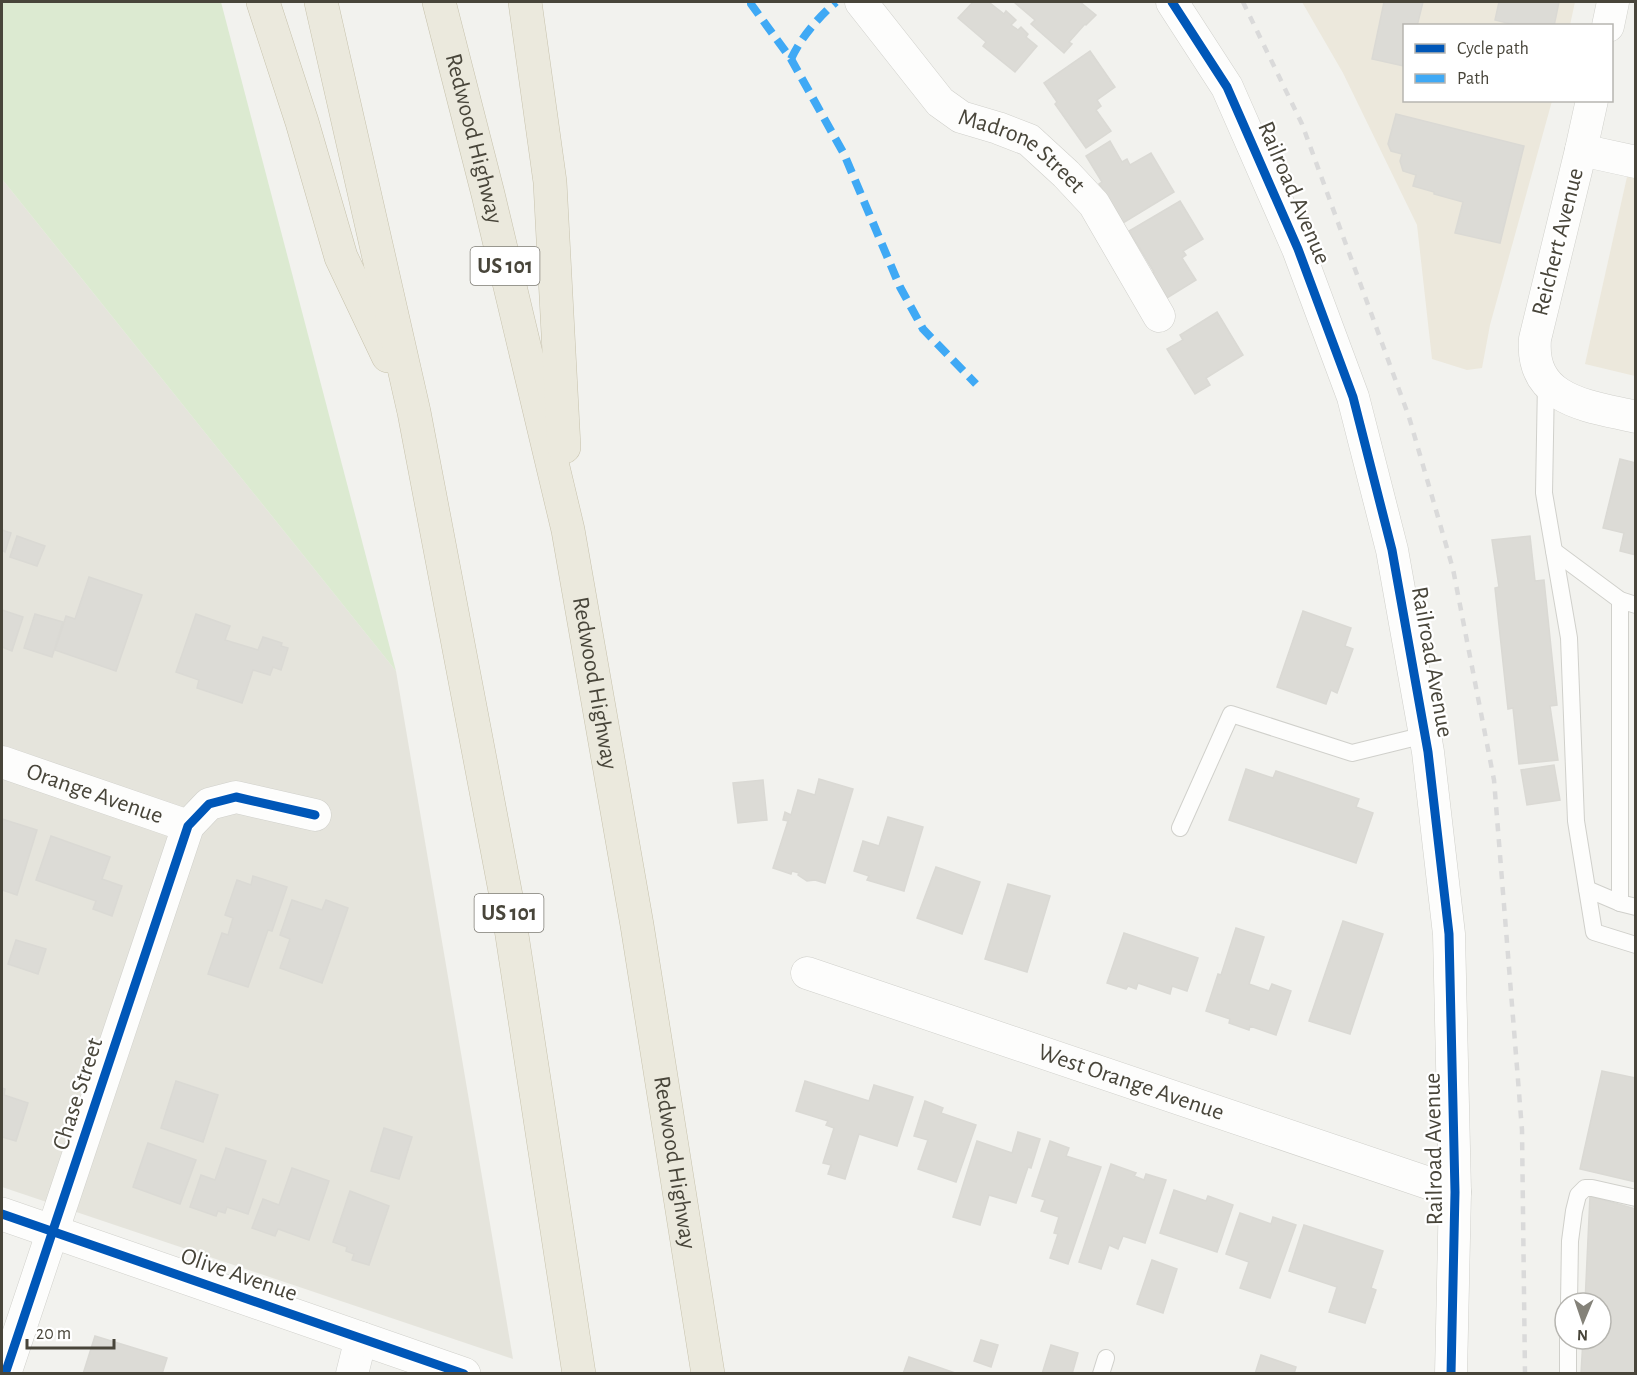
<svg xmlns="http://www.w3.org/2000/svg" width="1637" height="1375" font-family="'Alegreya Sans',sans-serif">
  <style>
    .residential { fill: #e5e4dc }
    .commercial { fill: #ece8dc }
    .green { fill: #dcead1 }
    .building { fill: #dcdbd6; stroke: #dad9d4; stroke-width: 1.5 }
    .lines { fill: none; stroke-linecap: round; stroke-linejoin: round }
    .service-casing { stroke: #d0d0cb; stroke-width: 18 }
    .minor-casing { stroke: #d0d0cb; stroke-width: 33 }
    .tertiary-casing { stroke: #d0d0cb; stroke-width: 34 }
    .motorway-casing { stroke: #c7c2ac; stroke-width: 34 }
    .service { stroke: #fdfdfc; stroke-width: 16 }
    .minor { stroke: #fdfdfc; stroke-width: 32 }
    .tertiary { stroke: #fdfdfc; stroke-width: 33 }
    .motorway { stroke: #ebe9dd; stroke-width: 33 }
    .rail { stroke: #dadada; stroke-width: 4.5; stroke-dasharray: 8 8; stroke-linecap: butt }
    .quiet { stroke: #3fa9f5; stroke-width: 8; stroke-dasharray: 15 8; stroke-linecap: butt }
    .cycleway-casing { stroke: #fff; stroke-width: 13 }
    .cycleway { stroke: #0057b8; stroke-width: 9 }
    .labels { text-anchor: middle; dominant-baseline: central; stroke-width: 4.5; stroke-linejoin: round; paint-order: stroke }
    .shield { fill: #fff; stroke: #7f7d75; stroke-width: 1.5 }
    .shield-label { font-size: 22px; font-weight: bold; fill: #48453a }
    .street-label { font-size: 24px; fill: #48453a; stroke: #fff }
  </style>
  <rect width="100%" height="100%" fill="#f2f2ee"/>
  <!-- residential -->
  <path class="residential" d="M2 179 396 671 513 1359 2 1187Z"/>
  <!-- commercial -->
  <g class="commercial">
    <path d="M1302 2H1575L1570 25 1404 26V100L1552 101 1490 325 1482 368 1467 370 1432 359 1417 225 1343 73Z"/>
    <path d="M1629 168 1636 170 1635 376 1585 364Z"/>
  </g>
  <!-- green -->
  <path class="green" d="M2 2H221L396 671 2 179Z"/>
  <!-- building -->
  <g class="building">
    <path d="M973 2H991L990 3 1004 14 1006 11 1016 20 1011 25 1018 30 1021 27 1028 34 1026 37 1037 46 1015 72 983 46 986 42 958 18Z"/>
    <path d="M1014 2H1080L1096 15 1086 25 1085 24 1069 42 1072 44 1064 53 1031 24 1035 20Z"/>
    <path d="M1384 2H1423L1417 26H1404V66L1372 59Z"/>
    <path d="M1499 2H1559L1554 26H1519L1495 20Z"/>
    <path d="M1090 51 1115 87 1097 100 1101 106 1096 110 1111 131 1086 148 1055 104 1057 102 1044 83Z"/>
    <path d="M1396 114 1524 146 1500 243 1455 233 1463 202 1434 194V192L1413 186 1416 175 1403 171 1400 161 1402 154 1391 151 1388 144Z"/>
    <path d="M1110 141 1122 162 1127 159 1130 165 1151 153 1174 192 1123 223 1099 184 1102 182 1086 156Z"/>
    <path d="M1180 201 1203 239 1183 251 1186 255 1182 258 1196 280 1167 298 1151 273 1154 272 1129 231Z"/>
    <path d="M1217 312 1243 355 1206 378 1210 385 1195 394 1167 349 1183 340 1180 335Z"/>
    <path d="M1620 459 1636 463V555L1620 551 1624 533 1603 528Z"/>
    <path d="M2 530 11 533 5 552 2 550Z"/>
    <path d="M17 536 45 546 37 566 10 557Z"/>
    <path d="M1530 536 1535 581 1544 580 1557 705 1550 706 1558 760 1519 764 1513 708 1508 709 1495 588 1499 587 1492 540Z"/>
    <path d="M89 577 142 595 116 671 55 650 66 616 75 619Z"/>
    <path d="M2 610 23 617 12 651 2 647Z"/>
    <path d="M1303 611 1351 628 1345 646 1353 649 1337 693 1331 690 1326 704 1277 687Z"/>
    <path d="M35 614 63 622 52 657 24 648Z"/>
    <path d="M196 614 230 626 225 640 258 650 263 637 282 643 281 646 288 648 281 670 273 667 270 675 253 670 242 703 197 688 199 680 176 672Z"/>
    <path d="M1554 765 1560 800 1527 805 1521 770Z"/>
    <path d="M1246 769 1273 778 1276 771 1359 799 1356 807 1373 813 1356 863 1229 820Z"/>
    <path d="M819 779 853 789 825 883 815 880 807 881 798 875 799 873 792 871 791 874 773 868 788 821 783 820 785 812 791 815 798 790 815 795Z"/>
    <path d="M763 780 767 820 738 823 733 783Z"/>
    <path d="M888 817 923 827 904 891 867 880 869 876 854 871 863 841 879 846Z"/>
    <path d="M2 819 37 830 17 895 2 890Z"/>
    <path d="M51 836 110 857 102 879 122 886 112 916 93 909 96 901 36 880Z"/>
    <path d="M936 867 980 882 962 934 917 918Z"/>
    <path d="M253 876 287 887 272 931 268 930 248 987 208 974 222 933 228 935 233 918 225 915 237 880 251 885Z"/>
    <path d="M1008 884 1050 896 1027 972 985 959Z"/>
    <path d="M292 900 322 910 326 900 348 908 322 983 280 968 290 939 280 935Z"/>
    <path d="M1343 921 1383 934 1350 1034 1309 1021Z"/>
    <path d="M1236 928 1264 937 1249 984 1269 991 1272 984 1291 991 1276 1035 1250 1026 1249 1030 1229 1023 1230 1019 1206 1011 1218 974 1221 975Z"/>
    <path d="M1124 933 1198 958 1187 991 1172 986 1170 994 1138 983 1136 989 1128 986 1126 989 1107 983Z"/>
    <path d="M16 940 46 949 38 974 8 964Z"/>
    <path d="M1602 1071 1636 1078V1182L1580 1169Z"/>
    <path d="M176 1081 218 1095 203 1142 161 1128Z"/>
    <path d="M805 1081 869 1101 874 1085 913 1097 897 1146 859 1134 845 1179 828 1174 831 1165 823 1163 834 1128 826 1125 828 1121 796 1111Z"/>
    <path d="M2 1088 5 1089 4 1095 28 1103 16 1141 2 1137Z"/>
    <path d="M925 1101 943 1108 941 1113 976 1125 956 1182 918 1169 928 1140 914 1136Z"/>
    <path d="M384 1128 412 1137 399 1179 371 1171Z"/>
    <path d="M1018 1132 1040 1139 1031 1168 1028 1167 1016 1203 989 1195 980 1225 953 1217 977 1141 1012 1153Z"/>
    <path d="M1050 1141 1069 1148 1066 1156 1101 1167 1068 1264 1050 1258 1058 1234 1054 1233 1059 1217 1041 1211 1045 1200 1032 1196Z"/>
    <path d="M148 1143 196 1160 180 1204 133 1187Z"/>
    <path d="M226 1148 266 1161 248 1214 227 1207 225 1213 218 1211 216 1216 190 1207 201 1175 215 1180Z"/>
    <path d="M1111 1164 1136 1173 1134 1176 1144 1180 1146 1174 1166 1180 1145 1243 1123 1236 1118 1249 1109 1245 1101 1269 1079 1262Z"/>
    <path d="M292 1168 329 1181 309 1240 278 1229 275 1236 252 1228 263 1199 279 1205Z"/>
    <path d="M1174 1190 1206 1201 1208 1196 1233 1205 1217 1252 1160 1233Z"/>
    <path d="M350 1191 389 1206 369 1265 352 1260 354 1254 346 1251 347 1247 333 1242Z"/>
    <path d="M1590 1196 1636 1209V1374H1581L1583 1339H1601V1303H1585Z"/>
    <path d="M1240 1213 1271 1224 1273 1217 1296 1225 1270 1298 1240 1288 1249 1262 1226 1254Z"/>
    <path d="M1304 1225 1383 1251 1371 1288 1376 1290 1365 1323 1329 1312 1337 1287 1289 1271Z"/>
    <path d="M1152 1260 1177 1269 1163 1313 1137 1304Z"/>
    <path d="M95 1336 167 1358 162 1374H83Z"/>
    <path d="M981 1340 998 1345 991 1367 974 1361Z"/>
    <path d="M1051 1345 1078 1353 1072 1374H1042Z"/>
    <path d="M1261 1355 1296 1367 1294 1374H1255Z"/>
    <path d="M909 1357 958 1374H903Z"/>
  </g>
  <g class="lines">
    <defs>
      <g id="service">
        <path d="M1546 382 1544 493 1569 638 1576 821 1594 932 1636 945"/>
        <path d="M1554 551 1620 600 1636 605"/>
        <path d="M1620 600V903L1636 907"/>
        <path d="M1180 828 1231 714 1352 753 1425 735"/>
        <path d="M1587 889 1620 903"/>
        <path d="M1569 1303 1570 1241 1574 1211 1578 1195 1585 1188H1592L1636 1198"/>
        <path d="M1101 1374 1106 1358"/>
        <path d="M1568 1374V1339"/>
      </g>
      <g id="minor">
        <path id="s1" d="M861 2 940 102 961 117 998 128 1029 140 1066 174 1094 204 1159 316"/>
        <path d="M1172 2 1227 87 1298 249 1353 397 1392 550 1428 752 1449 934 1455 1192 1451 1374"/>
        <path d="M1608 26 1613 2"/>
        <path d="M1592 100 1581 150 1535 339C1530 402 1590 406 1636 417"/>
        <path d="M1581 150 1636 162"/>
        <path id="s2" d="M2 762 188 826"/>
        <path id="s3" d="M807 973 1455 1192"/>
        <path d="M5 1374 188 826 209 804 236 797 315 815"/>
        <path d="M352 1374 361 1338"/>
      </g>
      <path id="tertiary" d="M2 1214 464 1374"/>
      <g id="motorway">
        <path d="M263 2 302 122 341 257 388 356"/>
        <path d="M321 2 414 412 506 896 579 1374"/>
        <path id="s4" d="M439 2 488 194 568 530 637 925 708 1374"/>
        <path d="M525 2 550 182 564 447"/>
      </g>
    </defs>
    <!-- service casing -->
    <use href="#service" class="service-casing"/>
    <!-- minor casing -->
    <use href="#minor" class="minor-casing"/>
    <!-- tertiary casing -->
    <use href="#tertiary" class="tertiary-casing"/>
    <!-- motorway casing -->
    <use href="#motorway" class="motorway-casing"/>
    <!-- service -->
    <use href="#service" class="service"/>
    <!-- minor -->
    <use href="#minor" class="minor"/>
    <!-- tertiary -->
    <use href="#tertiary" class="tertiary"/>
    <!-- motorway -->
    <use href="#motorway" class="motorway"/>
    <!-- rail -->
    <path class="rail" d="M1243 2 1302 124 1409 417 1453 569 1494 780 1522 1130 1525 1374"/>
    <!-- quiet -->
    <g class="quiet">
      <path d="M751 2V4L791 59 844 154 900 287 923 329 976 384"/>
      <path d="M791 59C802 36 818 18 836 2"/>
    </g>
    <defs>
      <g id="cycleway">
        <path d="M1172 2 1227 87 1298 249 1353 397 1392 550 1428 752 1449 934 1455 1192 1451 1374"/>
        <path d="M2 1214 464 1374"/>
        <path d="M5 1374 188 826 209 804 236 797 315 815"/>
      </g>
    </defs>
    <!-- cycleway casing -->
    <use href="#cycleway" class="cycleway-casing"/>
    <!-- cycleway -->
    <use href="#cycleway" class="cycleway"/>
  </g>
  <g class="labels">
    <!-- shield labels -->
    <g class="shield">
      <rect x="470.5" y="247" width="69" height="38" rx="4.5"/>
      <rect x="474.5" y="894" width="69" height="38" rx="4.5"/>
    </g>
    <g class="shield-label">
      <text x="505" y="266">US 101</text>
      <text x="509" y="913">US 101</text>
    </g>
    <!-- street labels -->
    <g class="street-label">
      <text stroke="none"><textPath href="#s4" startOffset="141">Redwood Highway</textPath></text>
      <text stroke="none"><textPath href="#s1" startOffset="224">Madrone Street</textPath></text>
      <text transform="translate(1294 193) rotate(67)">Railroad Avenue</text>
      <text transform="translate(1558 242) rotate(-76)">Reichert Avenue</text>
      <text transform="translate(1432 662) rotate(80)">Railroad Avenue</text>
      <text stroke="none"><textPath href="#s4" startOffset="699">Redwood Highway</textPath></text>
      <text stroke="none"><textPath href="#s2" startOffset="98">Orange Avenue</textPath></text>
      <text stroke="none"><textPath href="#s3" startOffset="342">West Orange Avenue</textPath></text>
      <text transform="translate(78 1094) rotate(-72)">Chase Street</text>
      <text transform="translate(1434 1149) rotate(-91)">Railroad Avenue</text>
      <text stroke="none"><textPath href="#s4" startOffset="1185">Redwood Highway</textPath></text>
      <text transform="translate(239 1275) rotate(19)">Olive Avenue</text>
    </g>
  </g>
  <!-- border -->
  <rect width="1637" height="1375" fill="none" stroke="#48453a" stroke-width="6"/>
  <!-- legend -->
  <rect x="1403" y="24" width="210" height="78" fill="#ffffff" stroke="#b6b5b0" stroke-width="1.5"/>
  <rect x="1415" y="44" width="30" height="9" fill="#0057b8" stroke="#b6b5b0" stroke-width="1.5"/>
  <text x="1457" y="54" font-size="18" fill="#48453a">Cycle path</text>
  <rect x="1415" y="74" width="30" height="9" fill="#3fa9f5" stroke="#b6b5b0" stroke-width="1.5"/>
  <text x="1457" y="84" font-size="18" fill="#48453a">Path</text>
  <!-- north arrow -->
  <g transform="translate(1583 1321) rotate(182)"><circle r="28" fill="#ffffff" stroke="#b6b5b0" stroke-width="1.5"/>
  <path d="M0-4.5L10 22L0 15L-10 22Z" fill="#848279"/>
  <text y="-9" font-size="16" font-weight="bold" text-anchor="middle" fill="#48453a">N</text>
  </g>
  <!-- scale -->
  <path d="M27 1339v9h87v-9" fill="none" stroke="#48453a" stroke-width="3"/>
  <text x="36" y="1339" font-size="18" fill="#48453a" stroke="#ffffff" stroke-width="4.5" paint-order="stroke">20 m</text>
</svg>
